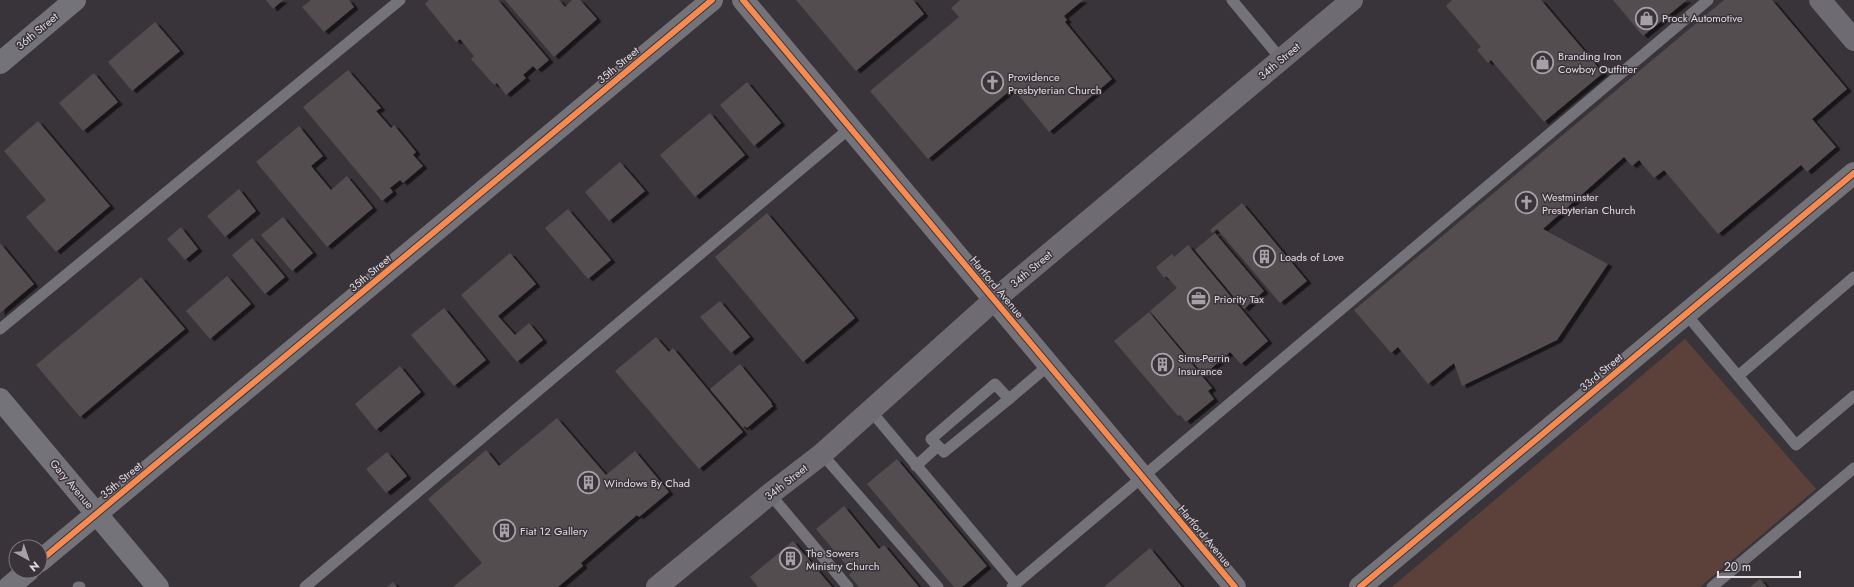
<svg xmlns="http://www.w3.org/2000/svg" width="1854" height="587" font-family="Jost,sans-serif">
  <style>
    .green { fill: #5c413a }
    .building { fill: #524d50; filter: url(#shadow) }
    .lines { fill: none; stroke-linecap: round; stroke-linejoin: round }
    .lane { stroke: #74737a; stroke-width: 11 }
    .street { stroke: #74737a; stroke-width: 22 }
    .secondary { stroke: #6f6b73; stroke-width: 22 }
    .cycleway-casing { stroke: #3a333a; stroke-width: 8 }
    .cycleway { stroke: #f68b52; stroke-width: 6 }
    .labels { text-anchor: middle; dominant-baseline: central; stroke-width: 3; stroke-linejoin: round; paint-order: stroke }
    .poi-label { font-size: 11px; fill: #e0dce0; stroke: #3a333a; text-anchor: start }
    .street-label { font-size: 11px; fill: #e0dce0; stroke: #3a333a }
  </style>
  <defs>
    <filter id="shadow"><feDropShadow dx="4.5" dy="2.5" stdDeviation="0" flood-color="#0009"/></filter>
  </defs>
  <rect width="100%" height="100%" fill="#393439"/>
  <!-- green -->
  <path class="green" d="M1685 339 1816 489 1700 587H1392Z"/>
  <!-- building -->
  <g class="building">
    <path d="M266 0H283L273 9Z"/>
    <path d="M311 0H349L354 7 324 32 302 7Z"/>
    <path d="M429 0H498L549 60 537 70 533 66 523 75 526 78 506 95 497 83 494 85 471 59 474 56 460 39 456 42 425 4Z"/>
    <path d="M505 0H559L565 7 572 0H580L597 19 554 57Z"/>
    <path d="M796 0H913L924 14 856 71Z"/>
    <path d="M960 0H1083L1064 16 1067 20 1065 22 1112 79 1049 132 1013 88 928 159 870 91 959 17 951 8Z"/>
    <path d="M1452 0H1541L1603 73 1544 122 1491 60 1488 63 1477 50 1481 47 1446 6Z"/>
    <path d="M1613 0H1687L1643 36Z"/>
    <path d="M1724 0H1772L1847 89 1812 119 1836 147 1807 172 1801 165 1718 234 1664 170 1654 178 1639 160 1632 166 1624 157 1543 229 1608 264 1557 340 1462 386 1454 363 1428 384 1398 347 1391 353 1354 310Z"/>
    <path d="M155 22 180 51 132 91 108 62Z"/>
    <path d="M348 70 381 108 376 111 391 128 394 125 416 152 413 155 423 166 403 183 400 180 390 188 393 192 382 201 303 107Z"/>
    <path d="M94 73 118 102 83 131 59 103Z"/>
    <path d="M747 82 781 123 754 146 720 105Z"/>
    <path d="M710 113 745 155 695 197 660 155Z"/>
    <path d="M38 121 110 206 56 252 26 217 46 200 4 151Z"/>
    <path d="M299 126 323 156 311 166 331 190 347 176 373 208 327 247 256 162Z"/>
    <path d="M620 162 645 191 609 221 585 192Z"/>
    <path d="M239 189 256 211 225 237 207 216Z"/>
    <path d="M1242 203 1307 281 1280 303 1217 229 1212 233 1210 230Z"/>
    <path d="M568 209 611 260 588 279 545 228Z"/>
    <path d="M767 213 855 318 803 362 715 257Z"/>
    <path d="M283 217 313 253 292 271 261 235Z"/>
    <path d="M181 227 198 249 185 260 167 239Z"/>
    <path d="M1215 233 1264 291 1244 309 1195 250Z"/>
    <path d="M252 238 285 277 265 294 232 255Z"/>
    <path d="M0 243 34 284 0 313Z"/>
    <path d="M1188 245 1268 341 1241 364 1230 352 1204 375 1150 311 1177 288 1166 276 1164 278 1156 267 1172 254 1174 257Z"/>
    <path d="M510 253 536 284 498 316 515 335 529 323 543 340 517 362 461 295Z"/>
    <path d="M227 276 251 304 210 339 186 311Z"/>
    <path d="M141 277 185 329 80 417 36 365Z"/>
    <path d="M720 301 750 337 731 353 700 317Z"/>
    <path d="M444 308 486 360 454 386 411 335Z"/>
    <path d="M1149 312 1212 388 1208 391 1214 399 1186 422 1180 415 1178 416 1114 341Z"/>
    <path d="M656 337 669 352 673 348 743 432 699 469 615 371Z"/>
    <path d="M740 364 772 403 771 404 773 406 747 428 745 426 743 428 710 389Z"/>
    <path d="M400 366 421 392 376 430 355 404Z"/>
    <path d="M557 418 606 475 635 451 669 492 639 517 637 515 581 563 583 566 558 587H453L482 563 428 499 486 450 499 466Z"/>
    <path d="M387 452 407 476 386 493 366 469Z"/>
    <path d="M897 459 987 566 962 587H954L867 484Z"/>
    <path d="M844 506 879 549 884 545 919 587H859L849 575 852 572 816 529Z"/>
    <path d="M793 541 832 587H758L750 577Z"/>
    <path d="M1150 548 1182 587H1104Z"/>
    <path d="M1760 579 1767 587H1750Z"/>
    <path d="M393 582 397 587H387Z"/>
  </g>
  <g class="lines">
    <!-- lane -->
    <g class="lane">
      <path d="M1232 0 1281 59"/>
      <path d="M1686 314 1796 445 1854 396"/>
      <path d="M0 329 400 0"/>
      <path d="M1738 376 1854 277"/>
      <path d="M871 411 1016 584"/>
      <path d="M938 446 944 452 1009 399"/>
      <path d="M822 454 938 587"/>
      <path d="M916 466 938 446 931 439 995 384 1009 399 1049 365"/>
      <path d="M770 494 848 587"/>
      <path d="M78 587H80"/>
      <path d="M305 587 850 128"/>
      <path d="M1012 587 1708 0"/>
      <path d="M1712 587 1854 468"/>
    </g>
    <!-- street -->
    <g class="street">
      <path d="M743 0 1235 587"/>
      <path d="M0 63 75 0"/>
      <path d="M0 399 158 587"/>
      <path d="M40 561 712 0"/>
      <path d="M9 587 28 571"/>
      <path d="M1360 587 1854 173"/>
    </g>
    <!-- secondary -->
    <g class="secondary">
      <path d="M1820 0 1854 40"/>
      <path d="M657 587 770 494 822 454 994 300 1352 0"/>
    </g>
    <defs>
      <g id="cycleway">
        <path d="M743 0 1235 587"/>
        <path d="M40 561 712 0"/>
        <path d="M1360 587 1854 173"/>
      </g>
    </defs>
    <!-- cycleway casing -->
    <use href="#cycleway" class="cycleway-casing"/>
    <!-- cycleway -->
    <use href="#cycleway" class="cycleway"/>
  </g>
  <!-- icons -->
  <defs>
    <symbol id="shop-ring" viewBox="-11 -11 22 22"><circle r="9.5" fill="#3a333a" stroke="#a6a1a6" stroke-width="1.5"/><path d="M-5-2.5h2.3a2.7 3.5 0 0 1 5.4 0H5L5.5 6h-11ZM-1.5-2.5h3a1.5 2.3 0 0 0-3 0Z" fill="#a6a1a6"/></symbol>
    <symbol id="church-ring" viewBox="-11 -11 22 22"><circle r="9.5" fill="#3a333a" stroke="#a6a1a6" stroke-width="1.5"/><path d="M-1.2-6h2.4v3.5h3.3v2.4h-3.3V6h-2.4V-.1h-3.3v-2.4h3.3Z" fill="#a6a1a6"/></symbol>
    <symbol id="building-ring" viewBox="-11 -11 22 22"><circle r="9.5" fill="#3a333a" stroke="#a6a1a6" stroke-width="1.5"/><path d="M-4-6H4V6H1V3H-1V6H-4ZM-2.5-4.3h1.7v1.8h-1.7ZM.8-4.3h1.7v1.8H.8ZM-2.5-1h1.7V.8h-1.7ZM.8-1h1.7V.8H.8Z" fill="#a6a1a6"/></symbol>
    <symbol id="office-ring" viewBox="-11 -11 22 22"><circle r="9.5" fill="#3a333a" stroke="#a6a1a6" stroke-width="1.5"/><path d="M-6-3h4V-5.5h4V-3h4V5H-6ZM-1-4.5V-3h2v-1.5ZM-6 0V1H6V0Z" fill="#a6a1a6"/></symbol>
  </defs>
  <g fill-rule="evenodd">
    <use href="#shop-ring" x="1634" y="6" width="25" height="25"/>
    <use href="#shop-ring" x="1530" y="50" width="25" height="25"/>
    <use href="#church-ring" x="980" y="70" width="25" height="25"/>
    <use href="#church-ring" x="1514" y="190" width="25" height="25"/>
    <use href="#building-ring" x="1252" y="244" width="25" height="25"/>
    <use href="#office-ring" x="1186" y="286" width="25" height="25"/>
    <use href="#building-ring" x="1150" y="352" width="25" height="25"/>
    <use href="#building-ring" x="576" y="470" width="25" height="25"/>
    <use href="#building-ring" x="492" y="518" width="25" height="25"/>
    <use href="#building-ring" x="778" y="546" width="25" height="25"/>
  </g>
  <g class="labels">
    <!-- poi labels -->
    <g class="poi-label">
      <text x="1662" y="18">Prock Automotive</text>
      <text x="1558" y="56">Branding Iron<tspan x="1558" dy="13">Cowboy Outfitter</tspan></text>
      <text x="1008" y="77">Providence<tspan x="1008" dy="13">Presbyterian Church</tspan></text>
      <text x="1542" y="197">Westminster<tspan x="1542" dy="13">Presbyterian Church</tspan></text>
      <text x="1280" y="257">Loads of Love</text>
      <text x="1214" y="299">Priority Tax</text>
      <text x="1178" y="358">Sims-Perrin<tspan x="1178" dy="13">Insurance</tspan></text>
      <text x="604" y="483">Windows By Chad</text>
      <text x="520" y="531">Fiat 12 Gallery</text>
      <text x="806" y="553">The Sowers<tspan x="806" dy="13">Ministry Church</tspan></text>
    </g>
    <!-- street labels -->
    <g class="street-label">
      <text transform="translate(37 31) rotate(-40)">36th Street</text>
      <text transform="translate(1279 61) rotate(-40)">34th Street</text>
      <text transform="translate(618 65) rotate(-40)">35th Street</text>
      <text transform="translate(1031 269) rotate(-40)">34th Street</text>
      <text transform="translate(370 273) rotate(-40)">35th Street</text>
      <text transform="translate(997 287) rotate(50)">Hartford Avenue</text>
      <text transform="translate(1601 372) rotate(-40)">33rd Street</text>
      <text transform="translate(121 480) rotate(-40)">35th Street</text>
      <text transform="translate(786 482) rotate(-38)">34th Street</text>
      <text transform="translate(72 484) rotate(50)">Gary Avenue</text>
      <text transform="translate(1205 536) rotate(50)">Hartford Avenue</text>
    </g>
  </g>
  <!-- north arrow -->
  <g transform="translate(28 559) rotate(140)"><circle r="19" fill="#3a333a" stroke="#7c777c"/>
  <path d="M0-3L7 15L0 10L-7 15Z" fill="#a6a1a6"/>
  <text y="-6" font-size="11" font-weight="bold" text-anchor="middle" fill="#e0dce0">N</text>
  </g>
  <!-- scale -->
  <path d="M1718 571v6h82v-6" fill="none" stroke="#e0dce0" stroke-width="2"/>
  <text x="1724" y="571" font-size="12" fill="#e0dce0" stroke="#3a333a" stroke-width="3" paint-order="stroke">20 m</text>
</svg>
